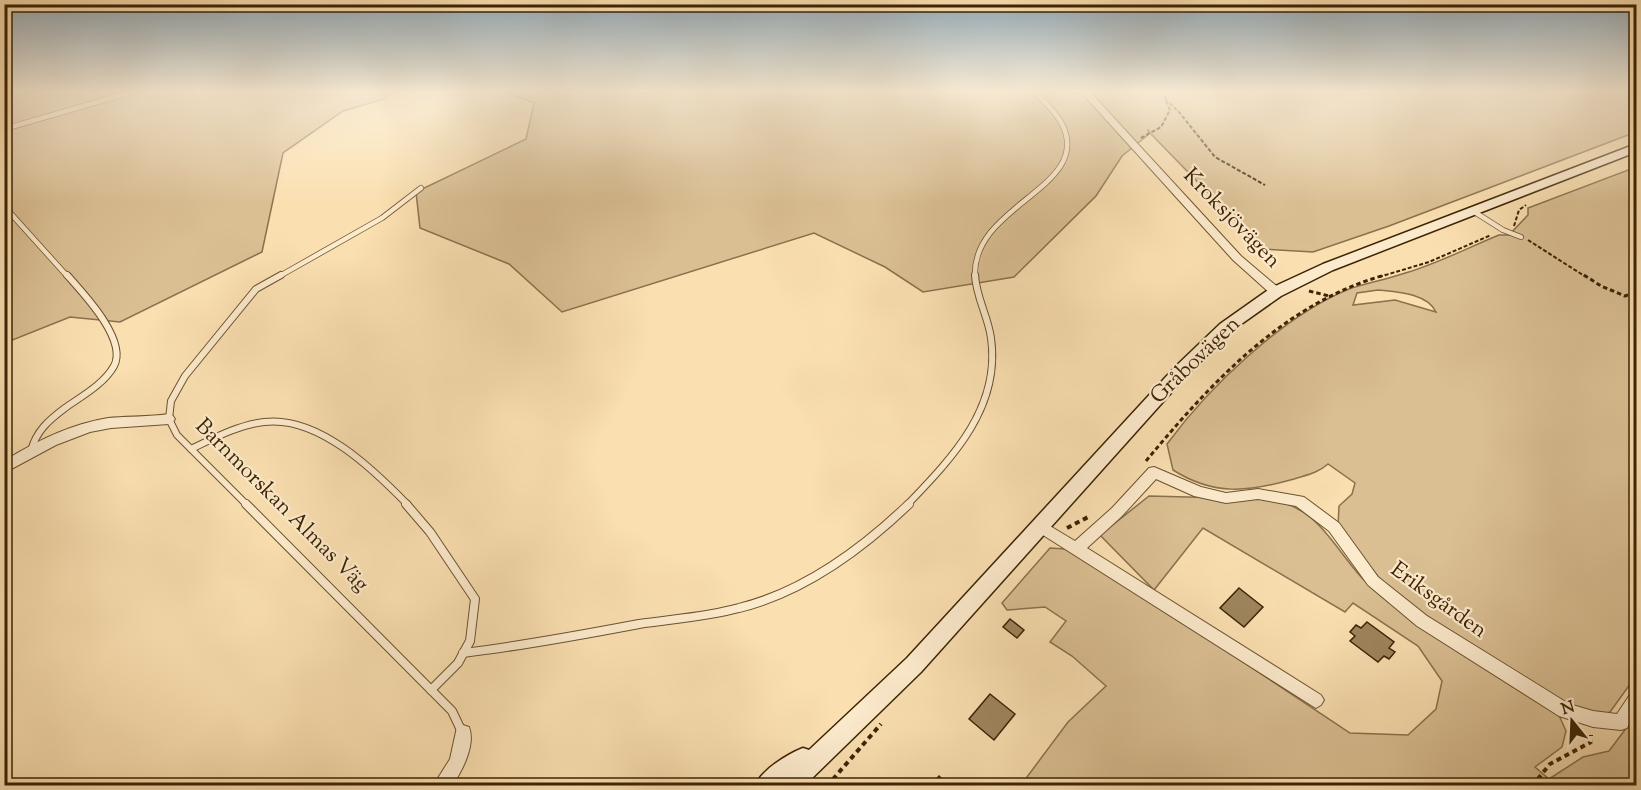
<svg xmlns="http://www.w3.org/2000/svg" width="1641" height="790" font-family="'Sorts Mill Goudy',serif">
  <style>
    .green { fill: #dabf93; stroke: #8a714c; stroke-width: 1.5; fill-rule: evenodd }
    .building { fill: #9e855d; stroke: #3b2304; stroke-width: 1.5 }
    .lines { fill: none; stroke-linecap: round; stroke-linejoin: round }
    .service-far2-casing { stroke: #6b522f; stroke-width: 6 }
    .service-far1-casing { stroke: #6b522f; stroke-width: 8 }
    .service-casing { stroke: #6b522f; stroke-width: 10 }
    .minor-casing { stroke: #6b522f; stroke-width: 2 }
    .secondary-casing { stroke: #3b2304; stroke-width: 3 }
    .path-far2 { stroke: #3b2304; stroke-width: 2; stroke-dasharray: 4 2; stroke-linecap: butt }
    .path-far1 { stroke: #3b2304; stroke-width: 3; stroke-dasharray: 4.5 3; stroke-linecap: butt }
    .path { stroke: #3b2304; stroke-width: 4; stroke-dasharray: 5 4; stroke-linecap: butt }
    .service-far2 { stroke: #fceacc; stroke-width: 4.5 }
    .service-far1 { stroke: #fceacc; stroke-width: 6 }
    .service { stroke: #fceacc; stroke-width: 8 }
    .minor { fill: #fceacc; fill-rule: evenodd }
    .secondary { fill: #fceacc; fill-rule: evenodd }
    .labels { text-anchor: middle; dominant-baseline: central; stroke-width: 4.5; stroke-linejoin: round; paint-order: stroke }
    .street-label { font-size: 22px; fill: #3b2304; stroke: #fceacc }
  </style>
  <rect width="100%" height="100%" fill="#fadfb0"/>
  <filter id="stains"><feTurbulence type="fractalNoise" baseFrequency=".00333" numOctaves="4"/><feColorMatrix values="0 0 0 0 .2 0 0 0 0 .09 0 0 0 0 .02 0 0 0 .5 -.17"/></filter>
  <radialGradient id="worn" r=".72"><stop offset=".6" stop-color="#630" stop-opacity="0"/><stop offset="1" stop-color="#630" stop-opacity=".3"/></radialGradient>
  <!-- green -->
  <g class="green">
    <path d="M5 92H392L384 99 343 111 283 153 262 252 120 322 70 317 5 343Z"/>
    <path d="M505 92H1636V132L1389 226 1313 252 1263 249 1150 133 1148 129V135L1122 156 1096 196 1014 277 923 292 885 267 814 233 562 312 509 264 420 228 416 192 526 139 534 103Z"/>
    <path d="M1636 167V558L1634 559 1633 570 1636 574V676L1610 712 1601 715 1587 712 1568 704 1427 616 1380 579 1338 526 1339 506 1352 494 1355 483 1328 464C1318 473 1306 475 1294 479 1248 492 1214 496 1173 470L1167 444C1209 387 1283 316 1349 289 1366 283 1384 280 1402 274 1435 265 1467 248 1499 235H1509L1528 215V208ZM1378 290C1396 292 1427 293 1436 312L1395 300 1353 305 1357 293Z"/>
    <path d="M1149 496 1267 499C1318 506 1331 544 1362 578 1386 604 1418 622 1446 641 1483 665 1520 689 1558 713L1566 731 1562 747 1535 767 1549 779 1583 757 1609 751 1636 715V785H1021L1068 722 1106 686 1072 656 1050 642 1066 621 1045 607 1007 610 1002 603 1050 548 1065 549 1105 570 1350 733 1408 735 1436 709 1442 681 1418 646 1353 603 1345 612 1203 528 1154 590 1100 535Z"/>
  </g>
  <!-- building -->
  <g class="building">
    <path d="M1239 588 1263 607 1244 627 1220 608Z"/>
    <path d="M1010 619 1024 630 1017 638 1003 627Z"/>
    <path d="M1367 622 1394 642 1389 648 1395 652 1389 659 1384 656 1378 662 1350 641 1355 636 1350 632 1356 625 1361 628Z"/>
    <path d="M990 694 1015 714 994 740 969 719Z"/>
    <path d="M939 776 949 786H930Z"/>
  </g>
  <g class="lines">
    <defs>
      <g id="service-far2">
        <path d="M4 129 132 92"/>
        <path d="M4 206 68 277"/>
        <path d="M1473 211 1503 230 1521 237"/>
        <path d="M278 277 382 218 421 188"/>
        <path d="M975 277C971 204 1094 188 1062 124 1056 112 1044 102 1035 92"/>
      </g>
      <g id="service-far1">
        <path d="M191 449C214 438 238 425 264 422 318 415 374 470 408 505"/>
        <path d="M31 451C36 431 49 420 65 408 82 396 104 384 114 366 128 340 83 293 67 275"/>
        <path d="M247 505 177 435 169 419 171 401 185 376 256 289 281 275"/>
        <path d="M907 505C952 458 1001 408 991 338 988 316 976 297 975 275"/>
      </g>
      <g id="service">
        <path d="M246 504 452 711 462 732"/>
        <path d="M406 504 430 532 475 599 470 641 458 663 431 690"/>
        <path d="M463 653C522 646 581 635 639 624 673 619 706 617 739 608 804 592 861 550 909 504"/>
      </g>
      <g id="minor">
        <path d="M1081 92H1090L1241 256 1280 289 1281 292 1280 295H1272L1233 260Z"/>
        <path d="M169 414 173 416 175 419 173 422 169 424 111 428 90 432 56 445 4 473V461C36 441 71 424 108 418 128 416 149 417 169 414Z"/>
        <path d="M1154 467 1201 487 1226 493 1258 489 1304 497 1339 523 1378 577 1427 616 1569 704 1593 711 1617 714 1631 693 1636 690V711L1627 728 1621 730 1593 727 1559 716 1417 626 1368 585 1329 531 1296 506 1258 499 1226 503 1194 496 1156 479 1122 516 1087 548 1321 695 1324 700 1321 705 1316 708 1311 705 1035 530 1033 526 1035 522 1040 520 1075 541 1112 508 1149 468Z"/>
        <path d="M463 725 469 727C476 745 462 771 452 786H433L450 759 457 727Z"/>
      </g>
      <path id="secondary" d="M1636 144V152L1333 270 1281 296 1230 332 1187 375 921 672 804 786H755C761 770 788 754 803 748L809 750 907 658 1175 367 1220 324 1271 288 1323 264Z"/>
    </defs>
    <!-- service-far2 casing -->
    <use href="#service-far2" class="service-far2-casing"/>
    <!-- service-far1 casing -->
    <use href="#service-far1" class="service-far1-casing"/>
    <!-- service casing -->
    <use href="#service" class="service-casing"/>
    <!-- minor casing -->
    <use href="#minor" class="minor-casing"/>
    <!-- secondary casing -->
    <use href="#secondary" class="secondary-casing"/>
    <!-- path-far2 -->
    <g class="path-far2">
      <path d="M1165 99 1179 112 1215 157 1265 185"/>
      <path d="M1141 138 1161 127 1170 110 1165 99V92"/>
      <path d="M1514 226 1519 210 1526 205"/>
      <path d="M1528 240 1586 277"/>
      <path d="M1379 277 1429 262 1491 235"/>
    </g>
    <!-- path-far1 -->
    <g class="path-far1">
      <path d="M1584 275 1601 286 1625 296 1636 292"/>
      <path d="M1309 291 1329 296"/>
      <path d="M1146 461C1211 383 1284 303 1385 275"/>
    </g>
    <!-- path -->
    <g class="path">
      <path d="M1067 528 1090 516"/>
      <path d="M827 786 881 724"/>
      <path d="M1532 786 1550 764 1591 742V735"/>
    </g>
    <!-- service-far2 -->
    <use href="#service-far2" class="service-far2"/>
    <!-- service-far1 -->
    <use href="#service-far1" class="service-far1"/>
    <!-- service -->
    <use href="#service" class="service"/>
    <!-- minor -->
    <use href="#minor" class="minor"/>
    <!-- secondary -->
    <use href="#secondary" class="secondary"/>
  </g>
  <!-- sky -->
  <linearGradient id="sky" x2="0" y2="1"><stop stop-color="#95acba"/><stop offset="0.45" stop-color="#fdf1db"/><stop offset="1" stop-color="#fdf1db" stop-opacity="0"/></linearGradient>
  <rect width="1641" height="203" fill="url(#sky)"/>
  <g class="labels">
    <!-- street labels -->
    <g class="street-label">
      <text transform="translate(1231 219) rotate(46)">Kroksjövägen</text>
      <text transform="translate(1196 361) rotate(-44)">Gråbovägen</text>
      <text transform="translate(281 506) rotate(45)">Barnmorskan Almas Väg</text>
      <text transform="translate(1438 601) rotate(36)">Eriksgården</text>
    </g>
  </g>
  <!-- margin -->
  <rect width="1641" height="790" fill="none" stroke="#fadfb0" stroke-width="24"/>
  <rect x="6" y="6" width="1629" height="778" fill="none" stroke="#3b2304" stroke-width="3"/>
  <rect x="12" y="12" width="1617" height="766" fill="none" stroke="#3b2304" stroke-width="1.5"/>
  <!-- north arrow -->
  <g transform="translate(1572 721) rotate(342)" stroke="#fceacc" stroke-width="4.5" paint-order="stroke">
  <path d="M0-4.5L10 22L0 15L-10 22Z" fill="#3b2304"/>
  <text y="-9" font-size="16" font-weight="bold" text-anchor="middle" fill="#3b2304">N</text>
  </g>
  <rect width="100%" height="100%" filter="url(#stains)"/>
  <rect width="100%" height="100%" fill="url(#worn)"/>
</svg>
